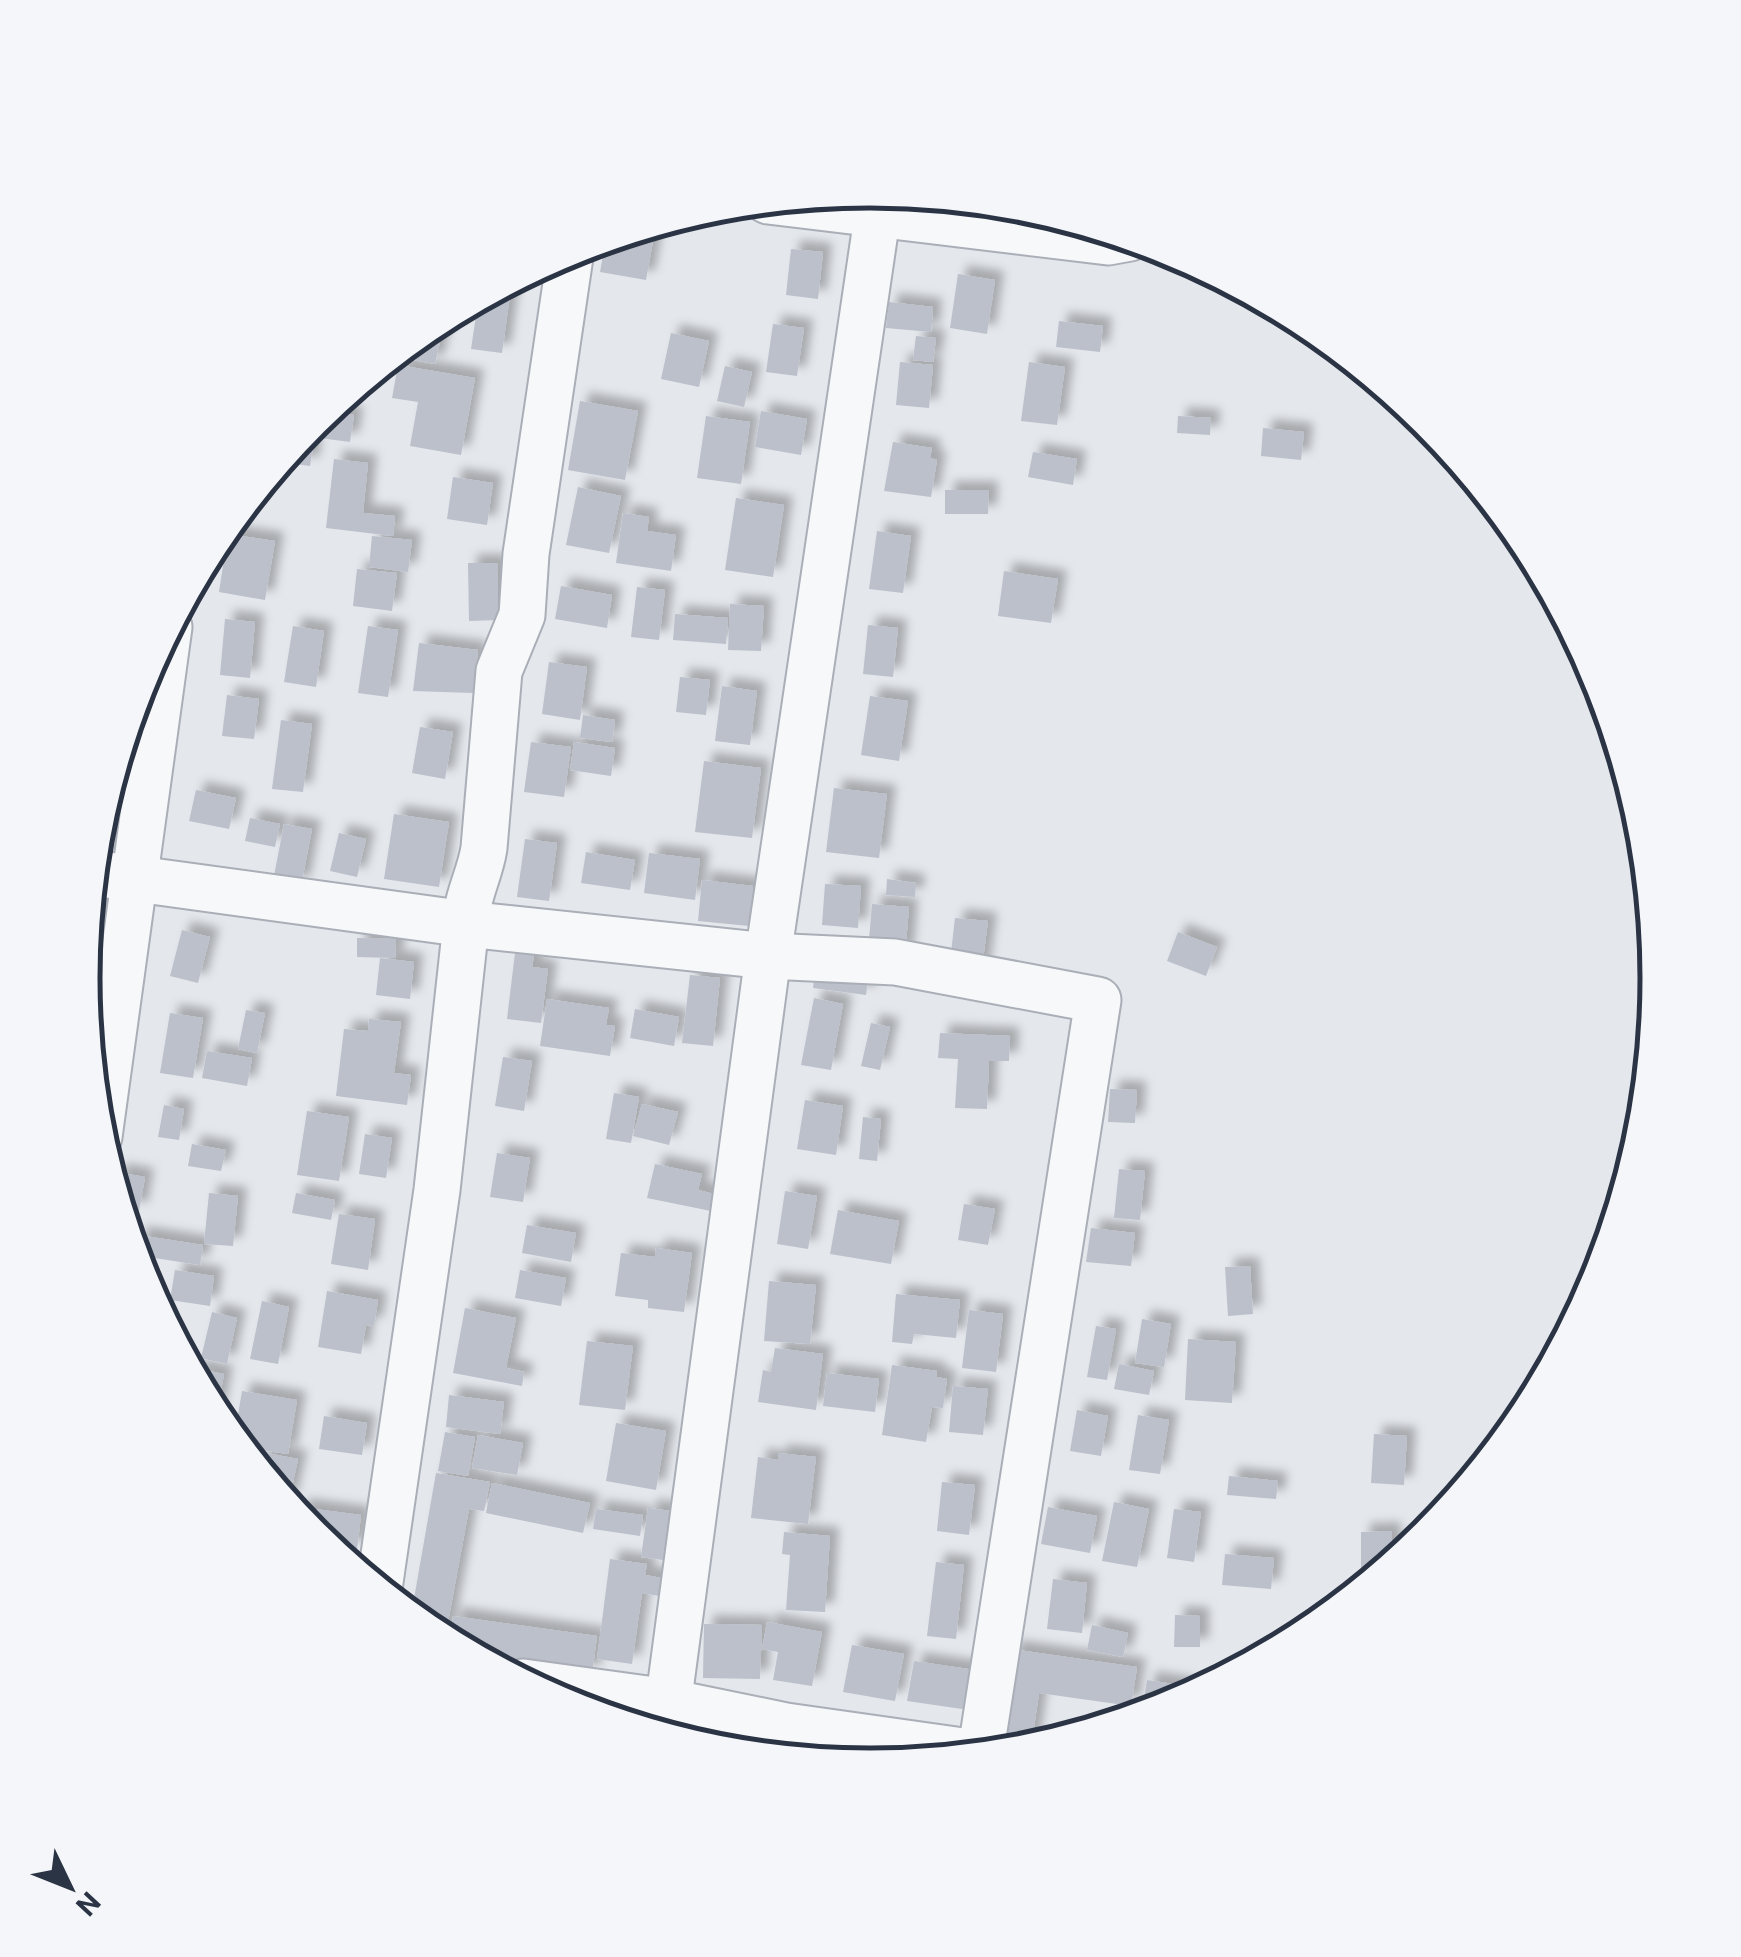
<svg xmlns="http://www.w3.org/2000/svg" width="1741" height="1957" font-family="Roboto,sans-serif">
  <style>
    .building { fill: #bbc0ca; filter: url(#shadow) }
    .lines { fill: none; stroke-linecap: round; stroke-linejoin: round }
    .minor-casing { stroke: #a9aeb7; stroke-width: 49 }
    .minor { stroke: #f7f8fa; stroke-width: 45 }
    .rim { fill: none; stroke: #2b3445; stroke-width: 5 }
  </style>
  <defs>
    <filter id="shadow"><feDropShadow dx="9" dy="-9" stdDeviation="5" flood-color="#0004"/></filter>
  </defs>
  <rect width="100%" height="100%" fill="#e4e7ec"/>
  <!-- building -->
  <g class="building">
    <path d="M656 224 646 280 600 272 606 239Z"/>
    <path d="M791 249 823 252 818 299 786 295Z"/>
    <path d="M958 274 995 280 987 334 950 328Z"/>
    <path d="M490 293 510 295 502 353 471 349 476 316 453 312Z"/>
    <path d="M889 302 933 307 931 332 886 328Z"/>
    <path d="M1059 321 1103 326 1100 352 1056 347Z"/>
    <path d="M773 324 804 328 797 376 766 372Z"/>
    <path d="M430 325 443 328 435 364 393 356Z"/>
    <path d="M671 333 709 341 699 387 661 379Z"/>
    <path d="M916 336 936 338 933 362 913 360Z"/>
    <path d="M900 362 933 365 929 408 896 405Z"/>
    <path d="M1029 362 1065 367 1057 425 1021 421Z"/>
    <path d="M398 365 475 378 461 455 410 446 418 402 392 398Z"/>
    <path d="M725 366 752 372 744 407 717 401Z"/>
    <path d="M580 401 638 411 625 480 568 470Z"/>
    <path d="M326 411 354 415 350 442 304 436 314 421Z"/>
    <path d="M761 411 807 419 801 455 755 447Z"/>
    <path d="M706 416 750 422 741 484 697 478Z"/>
    <path d="M1178 416 1211 418 1210 435 1177 433Z"/>
    <path d="M1263 428 1304 432 1301 460 1261 456Z"/>
    <path d="M893 442 932 448 930 458 937 460 931 497 884 491Z"/>
    <path d="M295 444 313 446 310 466 280 462Z"/>
    <path d="M1033 452 1077 459 1073 485 1028 477Z"/>
    <path d="M334 459 368 463 363 513 395 516 393 536 326 528Z"/>
    <path d="M453 477 493 483 487 525 447 519Z"/>
    <path d="M578 487 621 496 609 553 566 545Z"/>
    <path d="M945 490H989L988 514H945Z"/>
    <path d="M736 498 784 505 773 577 725 570Z"/>
    <path d="M623 513 649 517 647 531 676 535 671 571 616 563Z"/>
    <path d="M877 531 911 536 903 593 869 589Z"/>
    <path d="M228 534 275 541 265 600 219 592Z"/>
    <path d="M372 536 412 540 408 572 369 567Z"/>
    <path d="M468 563H498V620L469 621Z"/>
    <path d="M357 569 397 573 392 611 353 606Z"/>
    <path d="M1004 571 1058 579 1051 623 998 616Z"/>
    <path d="M561 586 612 595 607 628 555 619Z"/>
    <path d="M637 587 665 590 659 640 631 637Z"/>
    <path d="M730 604 764 606 761 651 728 650Z"/>
    <path d="M675 614 728 618 726 644 673 640Z"/>
    <path d="M225 619 255 622 250 678 220 675Z"/>
    <path d="M868 625 898 628 893 677 863 674Z"/>
    <path d="M293 626 324 631 316 687 284 682Z"/>
    <path d="M368 626 398 630 388 697 358 693Z"/>
    <path d="M419 643 478 650 473 693 413 691Z"/>
    <path d="M549 662 587 667 580 720 542 714Z"/>
    <path d="M680 677 710 680 706 715 676 712Z"/>
    <path d="M722 686 757 691 750 745 715 741Z"/>
    <path d="M227 695 259 699 254 739 222 736Z"/>
    <path d="M870 696 908 701 899 761 861 755Z"/>
    <path d="M583 715 615 720 612 742 580 738Z"/>
    <path d="M281 720 312 724 303 792 272 789Z"/>
    <path d="M420 727 453 732 445 779 412 773Z"/>
    <path d="M531 742 571 747 564 797 524 792Z"/>
    <path d="M574 742 615 748 611 776 570 770Z"/>
    <path d="M704 761 761 768 752 838 695 832Z"/>
    <path d="M834 788 887 794 879 858 826 852Z"/>
    <path d="M196 790 236 798 229 829 189 821Z"/>
    <path d="M108 791 107 819 114 820 111 846 96 844 98 824Z"/>
    <path d="M394 814 449 822 439 887 384 879Z"/>
    <path d="M250 818 280 824 275 847 245 841Z"/>
    <path d="M284 824 312 829 301 886 273 881Z"/>
    <path d="M339 833 366 839 357 877 330 871Z"/>
    <path d="M525 839 557 843 549 901 517 897Z"/>
    <path d="M586 852 635 860 630 890 581 883Z"/>
    <path d="M649 853 700 859 695 900 644 893Z"/>
    <path d="M887 879 916 883 915 897 886 895Z"/>
    <path d="M702 880 753 886 749 926 698 921Z"/>
    <path d="M825 884 861 886 858 928 822 925Z"/>
    <path d="M90 902 103 903 95 983 83 982V978Z"/>
    <path d="M872 904 909 907 905 955 868 952Z"/>
    <path d="M955 918 988 921 981 974 949 970Z"/>
    <path d="M182 930 210 937 198 983 170 976Z"/>
    <path d="M1178 932 1217 947 1206 976 1167 961Z"/>
    <path d="M357 938 396 939 395 958 357 957Z"/>
    <path d="M515 953 534 955 532 967 548 969 541 1023 507 1019Z"/>
    <path d="M380 958 414 962 410 999 376 995Z"/>
    <path d="M816 963 869 970 866 995 813 988Z"/>
    <path d="M690 975 720 978 713 1046 682 1043Z"/>
    <path d="M814 998 843 1004 831 1070 801 1065Z"/>
    <path d="M547 999 609 1008 606 1025 615 1026 610 1056 540 1046Z"/>
    <path d="M635 1009 679 1017 674 1046 630 1038Z"/>
    <path d="M246 1010 265 1013 257 1053 238 1049Z"/>
    <path d="M170 1013 203 1018 193 1078 160 1073Z"/>
    <path d="M369 1019 401 1022 394 1073 411 1075 407 1105 336 1096 344 1029 368 1031Z"/>
    <path d="M871 1023 890 1027 880 1070 861 1066Z"/>
    <path d="M940 1033 1010 1036 1009 1061H989L987 1109 955 1108 958 1059 938 1058Z"/>
    <path d="M207 1051 252 1058 247 1086 202 1078Z"/>
    <path d="M503 1057 532 1061 524 1111 495 1106Z"/>
    <path d="M1110 1089 1137 1090 1135 1123 1108 1122Z"/>
    <path d="M614 1093 639 1097 631 1143 606 1139Z"/>
    <path d="M805 1100 843 1106 836 1155 797 1149Z"/>
    <path d="M642 1104 678 1112 669 1145 633 1136Z"/>
    <path d="M164 1105 184 1109 179 1140 158 1137Z"/>
    <path d="M307 1111 349 1117 339 1181 297 1175Z"/>
    <path d="M863 1117 881 1119 877 1161 859 1159Z"/>
    <path d="M365 1134 392 1138 386 1178 359 1174Z"/>
    <path d="M192 1144 226 1150 221 1171 188 1166Z"/>
    <path d="M497 1153 530 1158 523 1202 490 1197Z"/>
    <path d="M655 1164 702 1174 698 1190 714 1194 711 1211 647 1198Z"/>
    <path d="M1119 1169 1145 1171 1140 1220 1114 1218Z"/>
    <path d="M117 1172 145 1177 139 1211 121 1208 114 1186Z"/>
    <path d="M785 1191 817 1196 808 1249 777 1244Z"/>
    <path d="M209 1193 238 1196 233 1246 204 1244Z"/>
    <path d="M296 1193 335 1200 331 1220 292 1213Z"/>
    <path d="M964 1204 995 1209 988 1245 958 1240Z"/>
    <path d="M838 1210 899 1221 891 1264 830 1254Z"/>
    <path d="M339 1214 375 1219 368 1270 331 1264Z"/>
    <path d="M527 1225 576 1233 571 1262 522 1253Z"/>
    <path d="M1091 1228 1135 1233 1131 1266 1086 1262Z"/>
    <path d="M138 1235 203 1245 200 1265 135 1255Z"/>
    <path d="M656 1248 692 1253 684 1312 648 1308V1300L615 1296 621 1253 655 1257Z"/>
    <path d="M1250 1266 1253 1314 1228 1316 1225 1267Z"/>
    <path d="M175 1270 214 1276 210 1306 170 1300Z"/>
    <path d="M520 1270 566 1278 561 1306 515 1298Z"/>
    <path d="M769 1281 816 1285 810 1344 764 1341Z"/>
    <path d="M327 1291 378 1300 374 1326 366 1325 361 1354 318 1347Z"/>
    <path d="M896 1294 960 1300 956 1338 914 1334 912 1344 892 1342Z"/>
    <path d="M262 1301 289 1307 278 1364 250 1359Z"/>
    <path d="M465 1308 516 1318 506 1368 524 1372 522 1386 453 1373Z"/>
    <path d="M969 1310 1003 1314 996 1372 962 1368Z"/>
    <path d="M212 1312 237 1318 227 1364 201 1358Z"/>
    <path d="M1142 1319 1171 1324 1164 1367 1135 1363Z"/>
    <path d="M1096 1326 1116 1329 1107 1380 1087 1377Z"/>
    <path d="M1188 1339 1236 1342 1232 1403 1185 1400Z"/>
    <path d="M587 1341 633 1346 625 1410 579 1405Z"/>
    <path d="M775 1348 823 1354 816 1410 758 1402 763 1370 771 1372Z"/>
    <path d="M1119 1364 1154 1371 1149 1395 1114 1389Z"/>
    <path d="M892 1365 937 1371 936 1377 947 1379 943 1408 932 1407 926 1442 882 1435Z"/>
    <path d="M189 1367 224 1374 216 1417 215 1416Z"/>
    <path d="M827 1373 879 1379 875 1412 823 1406Z"/>
    <path d="M953 1386 988 1389 983 1435 949 1432Z"/>
    <path d="M242 1391 297 1400 288 1454 240 1447 234 1439Z"/>
    <path d="M449 1395 504 1402 500 1434 446 1427Z"/>
    <path d="M1077 1410 1108 1416 1101 1456 1070 1451Z"/>
    <path d="M1138 1415 1169 1420 1160 1474 1129 1470Z"/>
    <path d="M324 1416 367 1423 362 1455 319 1449Z"/>
    <path d="M616 1423 666 1431 656 1490 606 1481Z"/>
    <path d="M445 1432 475 1437 468 1476 438 1471Z"/>
    <path d="M1374 1434 1407 1436 1404 1485 1371 1483Z"/>
    <path d="M478 1435 523 1443 517 1475 472 1468Z"/>
    <path d="M261 1452 298 1459 288 1505 258 1468Z"/>
    <path d="M778 1453 816 1457 808 1524 751 1518 758 1457 778 1460Z"/>
    <path d="M436 1473 490 1482 484 1511 469 1509 445 1638 432 1633 411 1616Z"/>
    <path d="M1229 1476 1278 1481 1276 1499 1227 1495Z"/>
    <path d="M942 1482 975 1485 969 1535 937 1531Z"/>
    <path d="M492 1483 590 1503 583 1533 486 1513Z"/>
    <path d="M1114 1502 1149 1509 1137 1567 1102 1561Z"/>
    <path d="M299 1507 361 1515 357 1550 325 1546 298 1517Z"/>
    <path d="M1048 1507 1097 1516 1090 1553 1041 1544Z"/>
    <path d="M648 1508 671 1511 663 1560 641 1557Z"/>
    <path d="M596 1509 643 1515 640 1536 593 1529Z"/>
    <path d="M1174 1509 1201 1512 1194 1562 1167 1558Z"/>
    <path d="M1392 1531V1565L1366 1586H1361V1532Z"/>
    <path d="M784 1532 830 1536 825 1612 786 1610 790 1555 782 1554Z"/>
    <path d="M1225 1554 1274 1558 1271 1589 1222 1585Z"/>
    <path d="M610 1559 647 1564 645 1575 661 1578 659 1596 642 1593 632 1664 597 1659Z"/>
    <path d="M936 1562 964 1565 956 1639 927 1636Z"/>
    <path d="M1053 1579 1087 1583 1082 1633 1047 1629Z"/>
    <path d="M1175 1615 1200 1616V1647H1174Z"/>
    <path d="M453 1616 597 1636 592 1674 478 1658 449 1642Z"/>
    <path d="M767 1622 822 1632 812 1686 773 1680 778 1652 762 1649Z"/>
    <path d="M704 1624 762 1625 760 1679 703 1678Z"/>
    <path d="M1092 1625 1128 1633 1123 1657 1087 1650Z"/>
    <path d="M852 1645 904 1654 895 1701 843 1692Z"/>
    <path d="M1011 1649 1137 1667 1131 1706 1039 1693 1031 1748 997 1743Z"/>
    <path d="M914 1661 975 1670 969 1710 907 1701Z"/>
    <path d="M1147 1680 1186 1686 1184 1700 1152 1713 1142 1711Z"/>
  </g>
  <g class="lines">
    <defs>
      <g id="minor">
        <path d="M768 201 1108 242 1130 238"/>
        <path d="M93 873 466 924 768 956 895 962 1098 1000 980 1756"/>
        <path d="M99 1137 169 627"/>
        <path d="M379 1589 437 1190 466 924C466 897 480 875 484 848L499 671 522 615 526 554 571 250"/>
        <path d="M523 1682 669 1702 786 1726 991 1755"/>
        <path d="M664 1735 768 956 881 191"/>
      </g>
    </defs>
    <!-- minor casing -->
    <use href="#minor" class="minor-casing"/>
    <!-- minor -->
    <use href="#minor" class="minor"/>
  </g>
  <!-- crop -->
  <path d="M0 0H1741V1957H0ZM100 978a770 770 0 1 1 1540 0a770 770 0 1 1-1540 0Z" fill="#f4f6f9" fill-rule="evenodd"/>
  <path class="rim" d="M100 978a770 770 0 1 1 1540 0a770 770 0 1 1-1540 0Z"/>
  <!-- north arrow -->
  <g transform="translate(70 1887) rotate(133)" stroke="#f4f6f9" stroke-width="8" paint-order="stroke">
  <path d="M0-8L18 38L0 25L-18 38Z" fill="#2b3445"/>
  <text y="-15" font-size="28" font-weight="bold" text-anchor="middle" fill="#2b3445">N</text>
  </g>
</svg>
